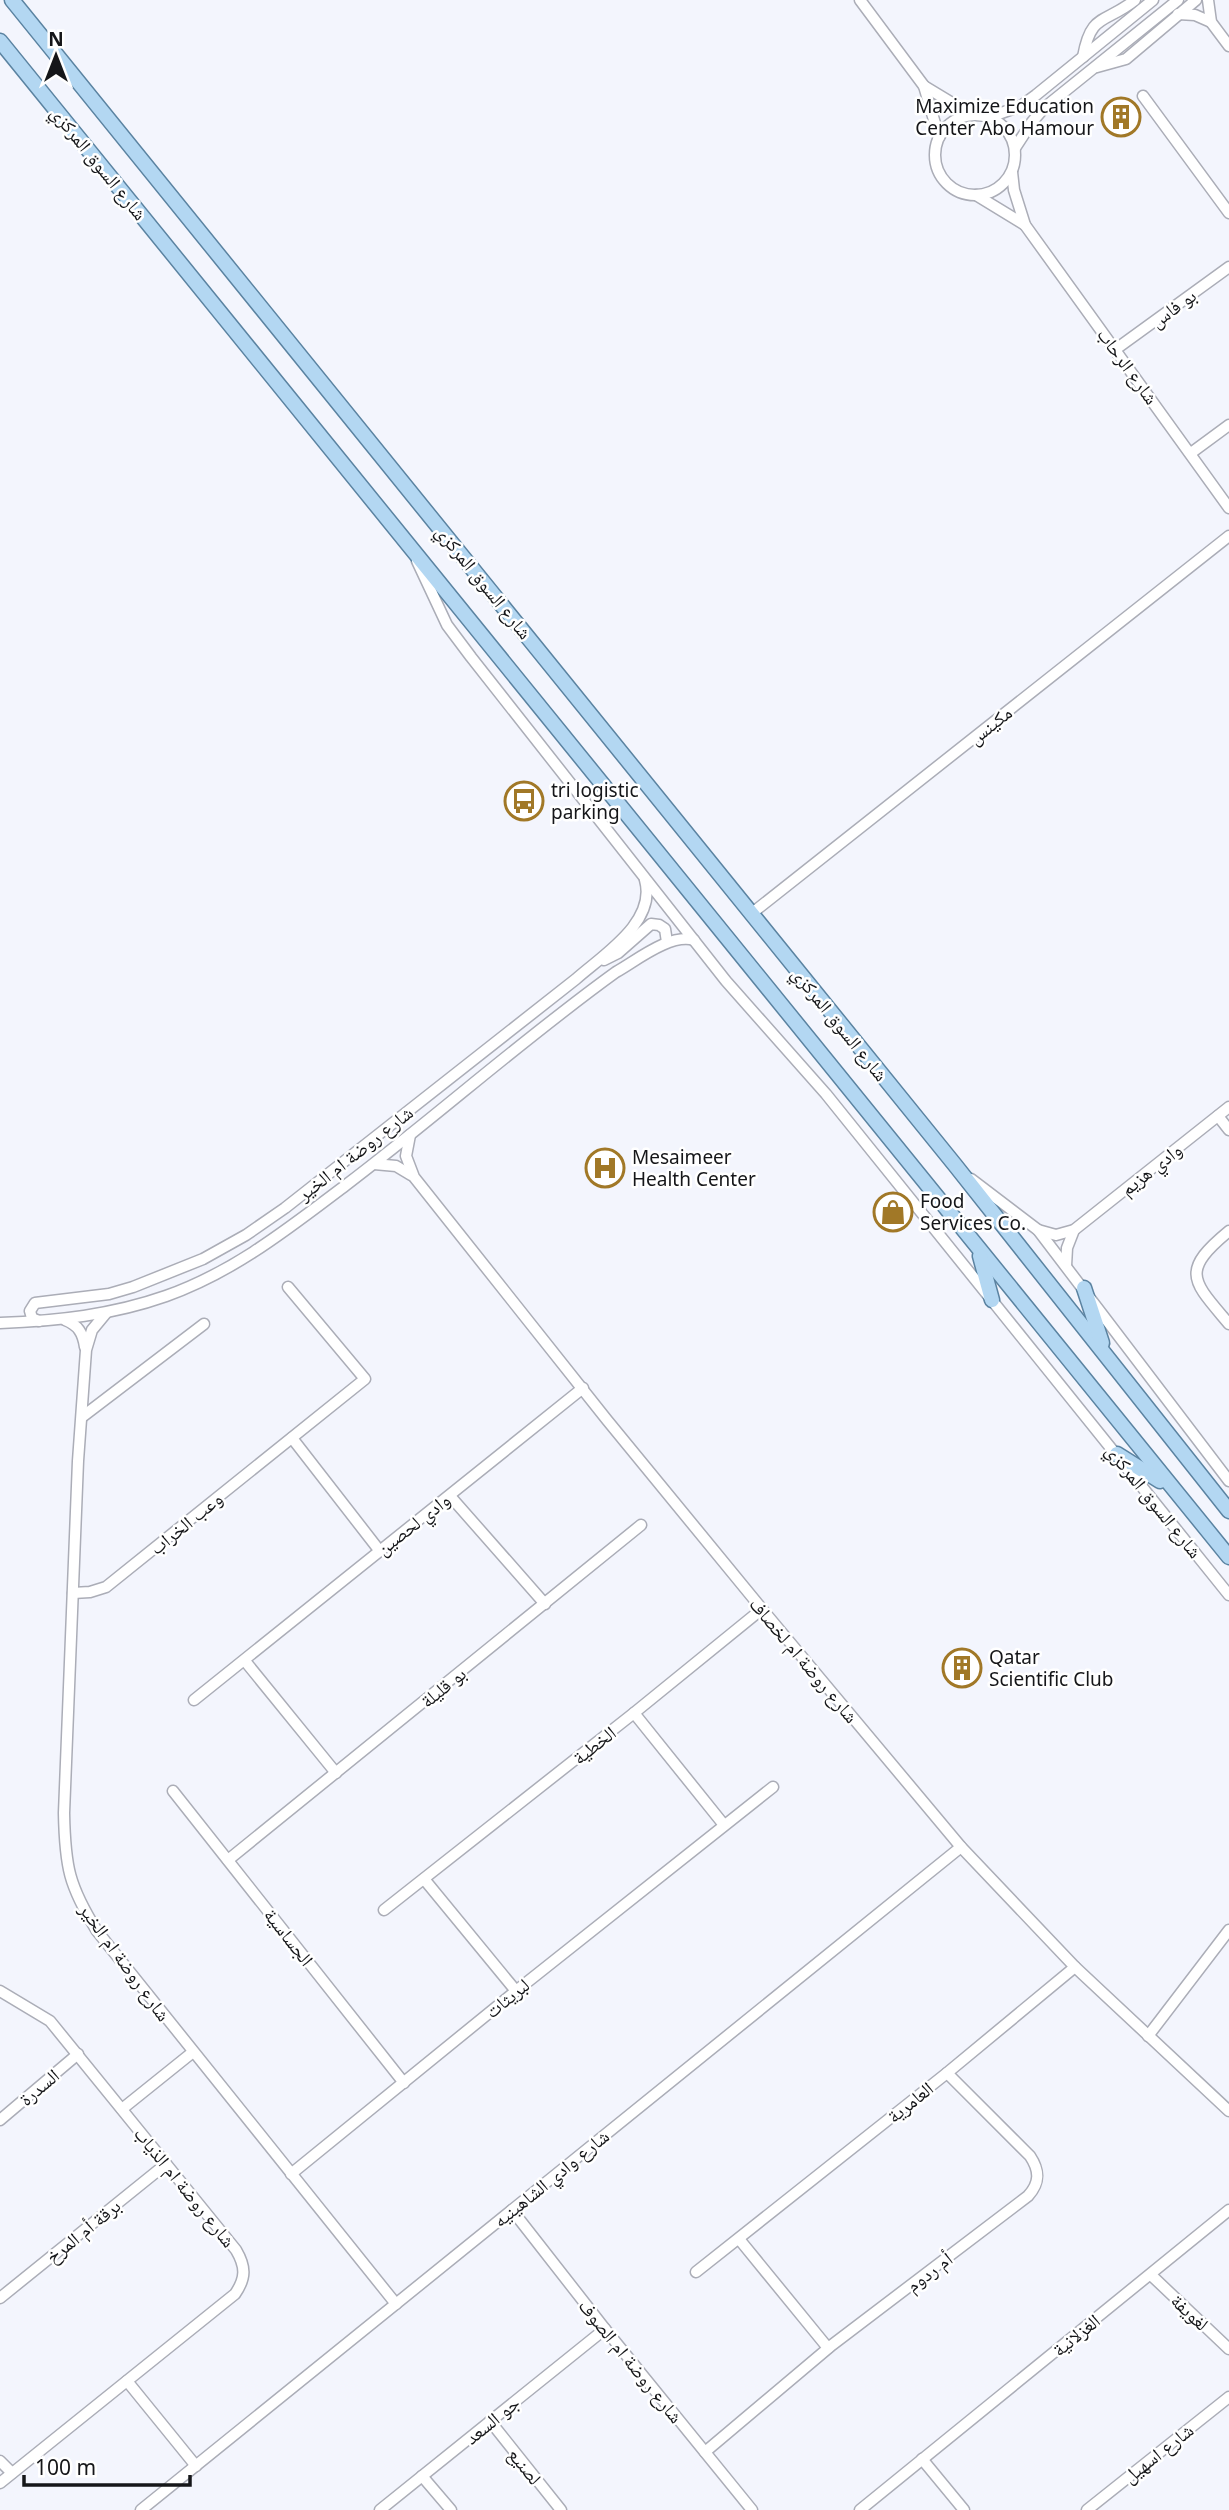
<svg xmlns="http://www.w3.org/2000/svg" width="1229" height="2510" font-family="'Noto Sans','Noto Naskh Arabic',sans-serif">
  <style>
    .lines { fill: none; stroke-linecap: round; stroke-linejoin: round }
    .minor-casing { stroke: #abadb7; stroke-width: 13 }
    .major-casing { stroke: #5b83a1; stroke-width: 17 }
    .minor { stroke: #fff; stroke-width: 10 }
    .major { stroke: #b3d7f2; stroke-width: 14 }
    .labels { text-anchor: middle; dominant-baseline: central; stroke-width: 5; stroke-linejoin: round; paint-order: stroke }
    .poi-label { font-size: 19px; fill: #151619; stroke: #fff; text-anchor: start }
    .street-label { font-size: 19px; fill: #151619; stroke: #fff }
  </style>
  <rect width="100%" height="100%" fill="#f3f5fd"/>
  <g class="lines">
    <defs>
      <g id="minor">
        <path d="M860 0 924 86 939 137"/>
        <path d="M1208 0 1211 22 1229 46"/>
        <path d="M1178 14 1195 15 1211 22"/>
        <path d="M1083 57C1091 12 1105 24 1135 0"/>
        <path d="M1097 67 1126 59 1196 0"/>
        <path d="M924 86 972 115"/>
        <path d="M1143 96 1229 213"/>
        <circle cx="975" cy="155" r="40"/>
        <path d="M990 117 1021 106 1036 95 1153 0"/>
        <path d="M1015 148 1032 122 1044 108 1178 0"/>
        <path d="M1012 172 1014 190 1025 225 1229 508"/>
        <path d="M976 195 1025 225"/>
        <path d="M1116 349 1229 267"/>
        <path d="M1191 453 1229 425"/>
        <path d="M417 561 447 625 471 657 726 981 826 1094 1229 1595"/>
        <path d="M751 914 1229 536"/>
        <path d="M604 960 618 953 651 924 659 925 665 929 667 942"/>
        <path d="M1218 1116 1229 1130"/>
        <path d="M410 1135 406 1156 414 1177 607 1420 762 1609 961 1847 1075 1967 1229 2111"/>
        <path d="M374 1164 396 1166 411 1175"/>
        <path d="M971 1179 1038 1230 1229 1481"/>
        <path d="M1038 1230 1056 1235 1074 1230 1229 1107"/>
        <path d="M1229 1231C1179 1272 1193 1281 1229 1324"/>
        <path d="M1066 1266 1067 1248 1074 1230"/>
        <path d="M106 1313 92 1330 86 1350 78 1461 64 1813C65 1867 69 1886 97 1931L396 2304"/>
        <path d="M65 1320C78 1325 83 1333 85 1347"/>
        <path d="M39 1321 32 1318 30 1311 35 1303 109 1294 133 1287 203 1259 246 1235 285 1208 576 979C603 955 657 922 645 880"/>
        <path d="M0 1323C57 1321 112 1315 166 1296 234 1272 289 1228 346 1185 437 1116 523 1039 616 972 637 960 671 933 694 940"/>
        <path d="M82 1417 204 1324"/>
        <path d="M292 1438 379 1550"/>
        <path d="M450 1496 545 1604"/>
        <path d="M73 1593 90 1592 106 1587 365 1379 288 1287"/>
        <path d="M245 1661 336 1773"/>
        <path d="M194 1700 583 1388"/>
        <path d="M634 1713 724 1825"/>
        <path d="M173 1791 404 2083"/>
        <path d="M228 1860 641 1525"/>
        <path d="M424 1879 516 1991"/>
        <path d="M384 1910 634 1713 762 1609"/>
        <path d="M0 1991 50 2021 236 2250C246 2267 246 2278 235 2294L0 2483"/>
        <path d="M1148 2036 1229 1930"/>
        <path d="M122 2109 193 2052"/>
        <path d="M0 2120 78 2054"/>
        <path d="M291 2174 516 1991 773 1787"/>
        <path d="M512 2210 605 2329 752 2510"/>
        <path d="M739 2239 828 2348"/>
        <path d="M696 2272 947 2073 1075 1967"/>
        <path d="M1151 2275 1229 2349"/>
        <path d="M0 2298 166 2164"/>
        <path d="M127 2381 196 2466"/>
        <path d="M490 2421 561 2510"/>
        <path d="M705 2452 832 2345 1028 2196C1040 2183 1040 2171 1030 2156L947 2073"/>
        <path d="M922 2459 964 2510"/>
        <path d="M0 2461 12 2473"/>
        <path d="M422 2476 451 2510"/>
        <path d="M141 2510 961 1847"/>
        <path d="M380 2510 605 2329"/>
        <path d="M860 2510 1229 2210"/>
        <path d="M1087 2510 1229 2397"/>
      </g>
      <g id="major">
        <path d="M12 0 955 1165 1229 1511"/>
        <path d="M0 41 1229 1557"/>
        <path d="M980 1256 992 1300"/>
        <path d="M1084 1288 1102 1343"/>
        <path d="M1117 1454 1160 1481"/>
      </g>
    </defs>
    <!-- minor casing -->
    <use href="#minor" class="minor-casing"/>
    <!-- major casing -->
    <use href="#major" class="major-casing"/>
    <!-- minor -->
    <use href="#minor" class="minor"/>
    <!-- major -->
    <use href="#major" class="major"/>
  </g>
  <!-- icons -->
  <defs>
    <symbol id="building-ring" viewBox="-11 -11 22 22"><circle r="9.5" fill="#fff" stroke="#a17827" stroke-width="1.5"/><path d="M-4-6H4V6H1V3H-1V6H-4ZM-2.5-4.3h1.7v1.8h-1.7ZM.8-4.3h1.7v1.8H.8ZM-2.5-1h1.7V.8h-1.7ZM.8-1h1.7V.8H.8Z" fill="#a17827"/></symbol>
    <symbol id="bus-ring" viewBox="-11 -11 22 22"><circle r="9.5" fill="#fff" stroke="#a17827" stroke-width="1.5"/><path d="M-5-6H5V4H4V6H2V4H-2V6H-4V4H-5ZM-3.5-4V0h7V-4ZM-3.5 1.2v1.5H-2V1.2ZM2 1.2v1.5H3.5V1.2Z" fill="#a17827"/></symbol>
    <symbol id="hospital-ring" viewBox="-11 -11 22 22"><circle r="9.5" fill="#fff" stroke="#a17827" stroke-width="1.5"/><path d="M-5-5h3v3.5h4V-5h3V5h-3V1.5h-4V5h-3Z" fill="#a17827"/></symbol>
    <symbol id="shop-ring" viewBox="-11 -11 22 22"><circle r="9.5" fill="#fff" stroke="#a17827" stroke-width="1.5"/><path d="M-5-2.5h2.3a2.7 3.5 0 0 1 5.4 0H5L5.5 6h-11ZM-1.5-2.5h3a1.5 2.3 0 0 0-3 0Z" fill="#a17827"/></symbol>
  </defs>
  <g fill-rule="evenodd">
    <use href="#building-ring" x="1099" y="95" width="44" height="44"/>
    <use href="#bus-ring" x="502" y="779" width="44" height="44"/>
    <use href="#hospital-ring" x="583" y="1146" width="44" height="44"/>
    <use href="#shop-ring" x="871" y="1190" width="44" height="44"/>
    <use href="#building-ring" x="940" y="1646" width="44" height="44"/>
  </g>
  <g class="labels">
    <!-- poi labels -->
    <g class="poi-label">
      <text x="1094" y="106" text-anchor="end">Maximize Education<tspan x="1094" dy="22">Center Abo Hamour</tspan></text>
      <text x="551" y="790">tri logistic<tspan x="551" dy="22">parking</tspan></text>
      <text x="632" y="1157">Mesaimeer<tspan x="632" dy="22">Health Center</tspan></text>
      <text x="920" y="1201">Food<tspan x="920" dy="22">Services Co.</tspan></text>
      <text x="989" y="1657">Qatar<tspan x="989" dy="22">Scientific Club</tspan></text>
    </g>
    <!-- street labels -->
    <g class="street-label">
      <text transform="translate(99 163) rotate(51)">شارع السوق المركزي</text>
      <text transform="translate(1173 308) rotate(-36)">بو فاس</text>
      <text transform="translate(1128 366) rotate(54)">شارع الرحاب</text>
      <text transform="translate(484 582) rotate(51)">شارع السوق المركزي</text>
      <text transform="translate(990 725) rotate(-38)">مكينس</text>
      <text transform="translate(840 1024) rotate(51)">شارع السوق المركزي</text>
      <text transform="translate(355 1153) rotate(-38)">شارع روضة ام الخير</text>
      <text transform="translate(1151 1169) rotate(-38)">وادي هزيم</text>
      <text transform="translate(1154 1501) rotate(51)">شارع السوق المركزي</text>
      <text transform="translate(186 1523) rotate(-39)">وعب الخراب</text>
      <text transform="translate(413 1524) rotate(-38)">وادي لحصين</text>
      <text transform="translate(804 1660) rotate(50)">شارع روضة ام لخصاف</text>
      <text transform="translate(443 1687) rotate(-39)">بو قليلة</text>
      <text transform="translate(594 1745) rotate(-38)">الخطية</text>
      <text transform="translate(289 1937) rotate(52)">الجساسية</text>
      <text transform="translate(125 1962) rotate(54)">شارع روضة ام الخير</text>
      <text transform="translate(507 1998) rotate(-39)">لبريثات</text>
      <text transform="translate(39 2087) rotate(-40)">السدرة</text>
      <text transform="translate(910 2102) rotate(-39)">العامرية</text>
      <text transform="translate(551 2178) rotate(-39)">شارع وادي الشاهينيه</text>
      <text transform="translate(185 2187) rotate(51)">شارع روضة ام الذياب</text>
      <text transform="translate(83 2231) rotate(-39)">برقة أم المرخ</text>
      <text transform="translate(929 2272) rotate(-37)">أم ردوم</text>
      <text transform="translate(1190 2312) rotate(43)">لغويفة</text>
      <text transform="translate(1076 2335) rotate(-39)">الغزلانية</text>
      <text transform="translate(631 2361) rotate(51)">شارع روضة ام الصوف</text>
      <text transform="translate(492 2420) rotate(-39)">جو السعد</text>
      <text transform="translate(1158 2453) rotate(-38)">شارع اسهيل</text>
      <text transform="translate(525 2466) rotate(51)">لصنيع</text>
    </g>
  </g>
  <!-- north arrow -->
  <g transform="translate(56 56)" stroke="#ffffff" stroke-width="5" paint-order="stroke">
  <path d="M0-5L12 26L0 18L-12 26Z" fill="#151619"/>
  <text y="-10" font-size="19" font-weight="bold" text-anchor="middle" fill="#151619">N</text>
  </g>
  <!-- scale -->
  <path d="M24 2475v10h166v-10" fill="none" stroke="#151619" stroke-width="3.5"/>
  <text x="35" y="2475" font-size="21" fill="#151619" stroke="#ffffff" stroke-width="5" paint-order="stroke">100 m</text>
</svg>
